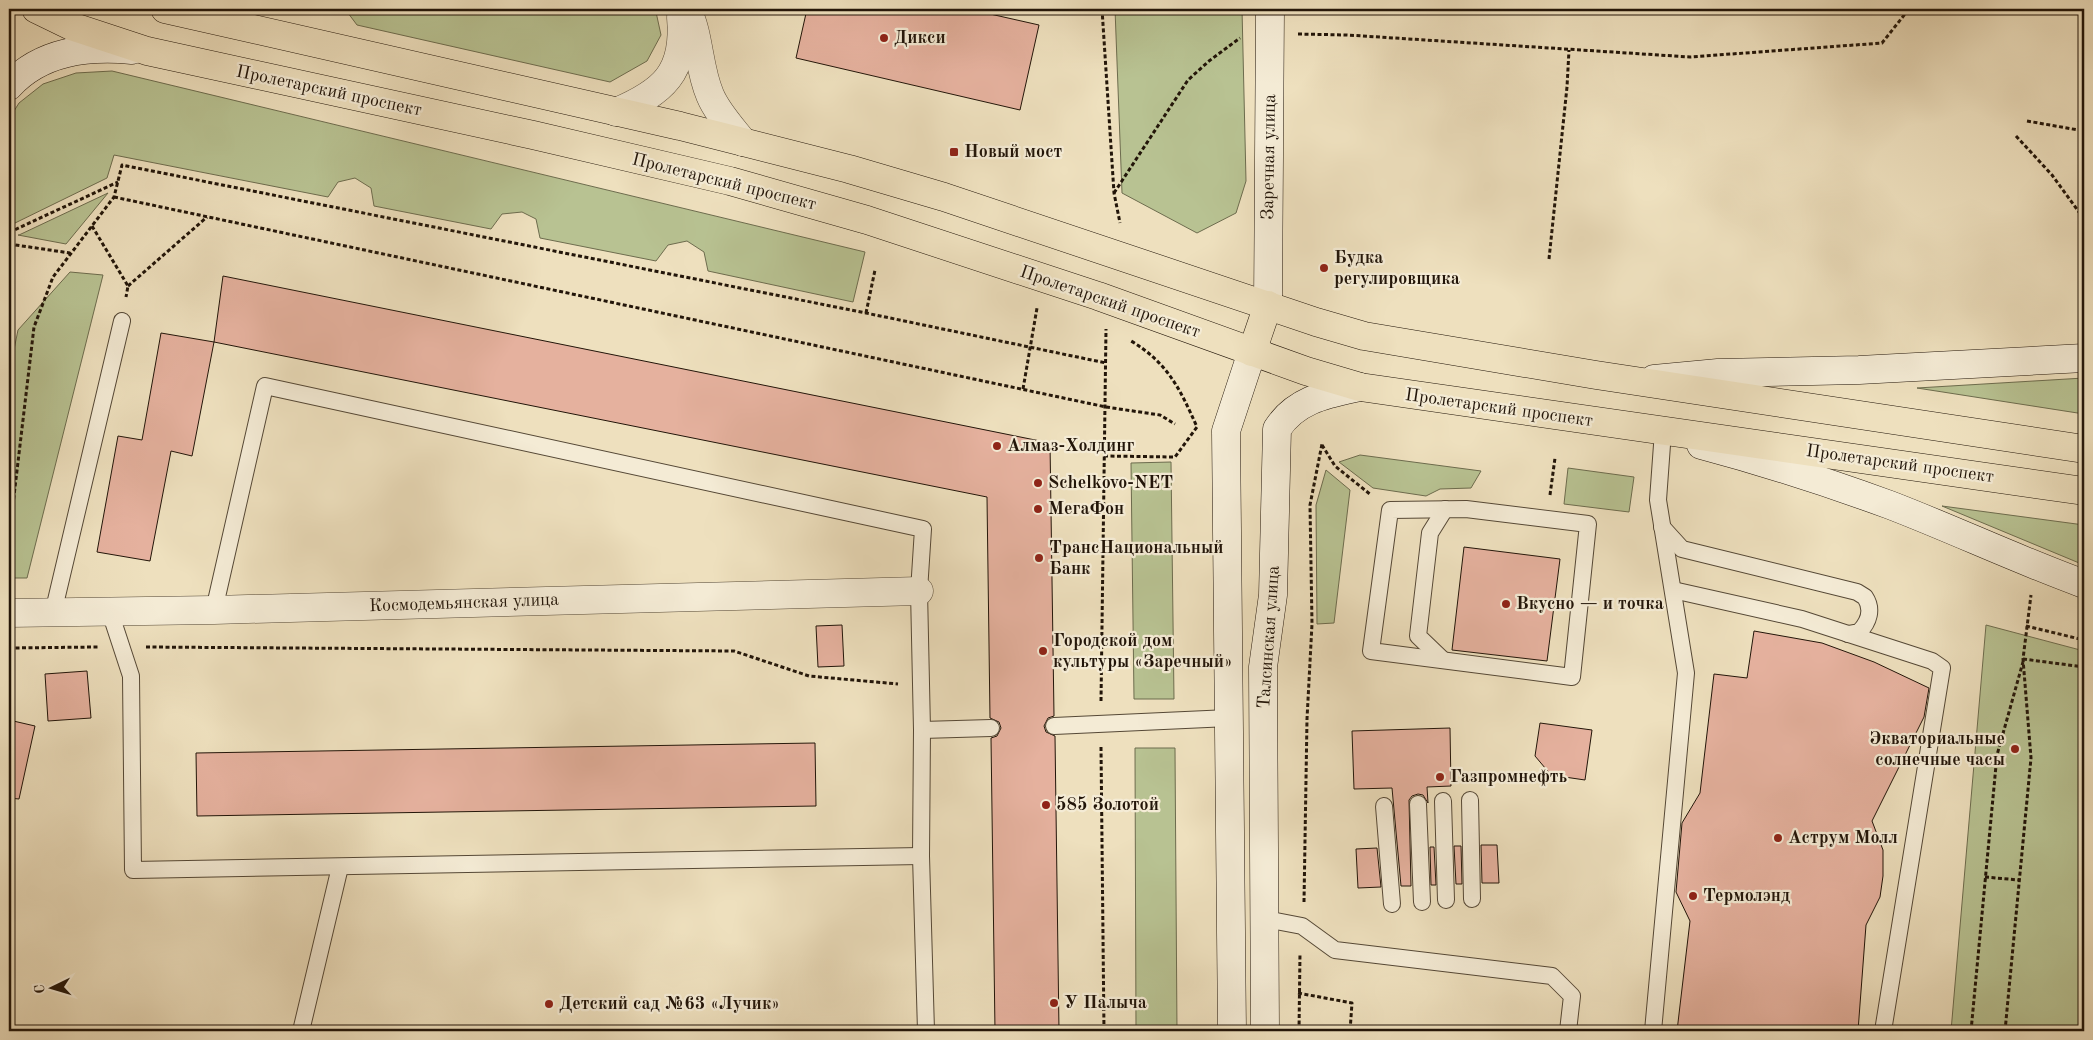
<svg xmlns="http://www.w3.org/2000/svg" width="2093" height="1040" font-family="'Old Standard TT',serif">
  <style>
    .green { fill: #b8c292; stroke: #6d6c4e }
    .building { fill: #e5b19e; stroke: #221509 }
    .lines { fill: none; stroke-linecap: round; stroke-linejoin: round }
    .lane-casing { stroke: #554836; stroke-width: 18 }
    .street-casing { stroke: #554836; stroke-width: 29 }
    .secondary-casing { stroke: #221509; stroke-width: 29 }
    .primary-casing { stroke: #221509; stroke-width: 29 }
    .path { stroke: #221509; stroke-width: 3; stroke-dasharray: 4 2.5; stroke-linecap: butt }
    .lane { stroke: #f4ebd5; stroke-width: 16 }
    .street { stroke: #f4ebd5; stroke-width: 28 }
    .secondary { stroke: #f4ebd5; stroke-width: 28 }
    .primary { stroke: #eee0be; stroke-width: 28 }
    .poi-dot { fill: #8f2418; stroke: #f4ebd5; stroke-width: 2 }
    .labels { text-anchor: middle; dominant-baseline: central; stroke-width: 4.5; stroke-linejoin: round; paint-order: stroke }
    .poi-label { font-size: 18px; font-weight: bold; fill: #221509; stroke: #f4ebd5; text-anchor: start }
    .street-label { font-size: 18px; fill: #221509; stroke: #f4ebd5 }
  </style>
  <rect width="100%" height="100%" fill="#eee0be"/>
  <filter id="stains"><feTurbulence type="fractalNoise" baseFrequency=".004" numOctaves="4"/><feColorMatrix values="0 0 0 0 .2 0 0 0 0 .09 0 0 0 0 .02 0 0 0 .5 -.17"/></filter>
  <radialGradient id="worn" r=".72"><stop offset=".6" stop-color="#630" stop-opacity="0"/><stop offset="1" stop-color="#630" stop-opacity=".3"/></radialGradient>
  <!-- green -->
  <g class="green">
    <path d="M345 9H652L656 12 661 35 647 61 610 82 357 25Z"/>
    <path d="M1115 9H1242L1246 181 1236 213 1197 233 1122 193Z"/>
    <path d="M112 71 865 252 853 302 708 271 704 252 687 241 668 245 656 261 540 238 536 219 522 212 502 214 491 229 374 206 371 188 355 178 338 182 328 197 114 155 107 178 13 224 9 223V119L19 103 43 84 76 73Z"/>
    <path d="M108 193 66 244 18 235H19Z"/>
    <path d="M70 272 103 275 27 578H9V374L18 330Z"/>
    <path d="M2084 378V414L1917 388Z"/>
    <path d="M1360 455 1481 471 1471 488 1440 489 1426 496 1373 488 1339 462Z"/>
    <path d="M1171 462 1174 699H1134L1131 463Z"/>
    <path d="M1568 468 1634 477 1629 512 1564 504Z"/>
    <path d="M1326 470 1350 490 1334 623 1317 624 1316 505Z"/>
    <path d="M1942 506 2084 525V565Z"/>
    <path d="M1986 625 2084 651V1031H1951Z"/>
    <path d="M1135 748H1175L1177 1031H1136Z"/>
  </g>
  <!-- building -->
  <g class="building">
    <path d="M807 9H968L1039 25 1020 110 796 58Z"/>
    <path d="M223 276 1050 443 1054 716 1048 718 1044 726 1046 732 1055 736 1059 1031H995L991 738 997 736 1001 728 999 722 990 718 987 497 214 342Z"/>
    <path d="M161 333 214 342 192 456 171 451 150 561 97 552 118 436 142 440Z"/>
    <path d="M1464 547 1560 559 1547 661 1452 650Z"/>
    <path d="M842 625 844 666 818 667 816 626Z"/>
    <path d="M1754 631 1822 643 1874 662 1929 688 1924 717 1872 821 1883 850V876L1880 897 1866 925 1858 1031H1677L1690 921 1676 892 1682 823 1700 793 1714 674 1747 678Z"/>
    <path d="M87 671 91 718 48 721 45 674Z"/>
    <path d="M9 720 35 726 19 799 9 798Z"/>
    <path d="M1540 723 1592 730 1585 780 1551 775 1535 756Z"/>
    <path d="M1450 728 1451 786 1427 787 1428 803 1423 795 1418 794 1412 796 1409 800 1411 886H1401L1392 788 1354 789 1352 731Z"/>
    <path d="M815 743 816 806 197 816 196 753Z"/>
    <path d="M1481 845H1497L1499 883H1482Z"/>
    <path d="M1454 846H1461L1462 884H1456Z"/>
    <path d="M1430 847H1434L1436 885H1431Z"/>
    <path d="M1377 848 1381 887 1358 888 1356 849Z"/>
  </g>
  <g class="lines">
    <defs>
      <g id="lane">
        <path d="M1466 509 1588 524 1572 677 1371 651 1390 510Z"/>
        <path d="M1662 527 1682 549 1857 592 1865 597C1873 609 1869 622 1859 632L1848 634"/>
        <path d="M1673 590 1802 619 1932 661 1942 668 1883 1031"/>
        <path d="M214 610 265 386 923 529 919 591 922 730 921 856 926 1031"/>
        <path d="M110 612 131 676 133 870 921 856"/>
        <path d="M53 613 122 321"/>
        <path d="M1443 660 1418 636 1430 533 1445 509"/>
        <path d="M1054 726 1229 718"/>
        <path d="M922 730 991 728"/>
        <path d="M1470 800 1472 899"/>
        <path d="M1443 801 1446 900"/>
        <path d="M1418 804 1422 902"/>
        <path d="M1384 806 1392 904"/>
        <path d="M1265 919 1302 926 1335 950 1552 976 1572 996 1568 1031"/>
        <path d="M301 1031 340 867"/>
        <path d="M1653 1031 1686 673 1658 500 1663 431"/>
      </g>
      <g id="street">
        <path d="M687 9C700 36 698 67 710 95 717 112 732 128 743 142"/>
        <path d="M616 112C663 92 686 73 681 17"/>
        <path d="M9 613 214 610 919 591"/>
      </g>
      <g id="secondary">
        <path d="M9 86C41 51 87 46 132 50"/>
        <path d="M1268 305 1270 9"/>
        <path d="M1654 379 1718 373 1859 370 2084 358"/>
        <path d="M1701 445C1765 462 1827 482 1890 505 1955 530 2018 560 2084 584"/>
        <path d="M1232 1031 1226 431 1252 352"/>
        <path d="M1265 1031 1263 667 1273 595 1277 429C1296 399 1328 394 1360 387"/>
      </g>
      <g id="primary">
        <path d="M36 9 71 26 147 51 533 135 730 181 867 220 1098 296 1306 371 1360 387 2084 491"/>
        <path d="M165 9 680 126 849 169 944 197 1316 322 1364 336 1596 375 2084 449"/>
        <path d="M1252 352 1268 305"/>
      </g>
    </defs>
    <!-- lane casing -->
    <use href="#lane" class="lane-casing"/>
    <!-- street casing -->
    <use href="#street" class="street-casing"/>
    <!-- secondary casing -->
    <use href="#secondary" class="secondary-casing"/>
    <!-- primary casing -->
    <use href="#primary" class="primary-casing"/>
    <!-- path -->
    <g class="path">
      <path d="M1102 9 1114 193 1120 223"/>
      <path d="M1298 34 1347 35 1690 57 1882 43 1909 9"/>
      <path d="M2027 121 2084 131"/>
      <path d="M2016 136 2052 175 2084 219"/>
      <path d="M1114 193 1188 80 1209 61 1240 38"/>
      <path d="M114 197 1106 407 1160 415 1175 424"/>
      <path d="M92 226 128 286 126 297"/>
      <path d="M9 231H12L118 182"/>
      <path d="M9 244 70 253"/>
      <path d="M1549 259 1567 87 1569 50"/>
      <path d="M128 286 207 217"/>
      <path d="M866 313 875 270"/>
      <path d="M1023 389 1037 308"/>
      <path d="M1322 445 1335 466 1371 495"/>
      <path d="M1104 456 1175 457 1197 427C1180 389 1168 363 1131 341"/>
      <path d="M1550 495 1555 458"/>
      <path d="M9 538 34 327 53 277 114 197 122 165 866 313 1106 363"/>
      <path d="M2026 626 2084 640"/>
      <path d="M146 647 734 651 809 676 898 684"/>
      <path d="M9 648 98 647"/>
      <path d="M2023 659 2084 667"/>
      <path d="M1101 701 1106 329"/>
      <path d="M1101 747 1104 1031"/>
      <path d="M1985 877 2019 880"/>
      <path d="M1304 902 1307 719 1312 624 1310 505 1322 444"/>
      <path d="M1298 993 1352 1003 1350 1031"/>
      <path d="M1299 1031 1300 953"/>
      <path d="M1971 1031 1997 755 2023 662"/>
      <path d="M2005 1031 2031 758 2023 659 2031 595"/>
    </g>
    <!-- lane -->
    <use href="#lane" class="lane"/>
    <!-- street -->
    <use href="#street" class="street"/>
    <!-- secondary -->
    <use href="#secondary" class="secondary"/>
    <!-- primary -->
    <use href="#primary" class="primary"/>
  </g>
  <!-- markers -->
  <g class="poi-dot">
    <circle cx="884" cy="38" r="5"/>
    <rect x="949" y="147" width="10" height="10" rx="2.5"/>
    <circle cx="1324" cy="268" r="5"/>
    <circle cx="997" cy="446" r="5"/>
    <circle cx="1038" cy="483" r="5"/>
    <circle cx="1038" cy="509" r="5"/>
    <circle cx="1039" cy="558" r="5"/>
    <circle cx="1506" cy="604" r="5"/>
    <circle cx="1043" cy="651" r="5"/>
    <circle cx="2015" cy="749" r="5"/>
    <circle cx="1440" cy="777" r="5"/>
    <circle cx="1046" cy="805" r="5"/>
    <circle cx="1778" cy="838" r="5"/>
    <circle cx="1693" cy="896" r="5"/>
    <circle cx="1054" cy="1003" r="5"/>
    <circle cx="549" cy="1004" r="5"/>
  </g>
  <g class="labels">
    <!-- poi labels -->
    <g class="poi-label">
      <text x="894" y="38">Дикси</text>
      <text x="964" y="152">Новый мост</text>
      <text x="1334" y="258">Будка<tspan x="1334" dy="21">регулировщика</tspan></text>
      <text x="1007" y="446">Алмаз-Холдинг</text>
      <text x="1048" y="483">Schelkovo-NET</text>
      <text x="1048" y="509">МегаФон</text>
      <text x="1049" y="548">ТрансНациональный<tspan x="1049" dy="21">Банк</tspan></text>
      <text x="1516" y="604">Вкусно — и точка</text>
      <text x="1053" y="641">Городской дом<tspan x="1053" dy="21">культуры «Заречный»</tspan></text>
      <text x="2005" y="739" text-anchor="end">Экваториальные<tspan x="2005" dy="21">солнечные часы</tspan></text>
      <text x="1450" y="777">Газпромнефть</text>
      <text x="1056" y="805">585 Золотой</text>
      <text x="1788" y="838">Аструм Молл</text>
      <text x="1703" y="896">Термолэнд</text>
      <text x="1064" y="1003">У Палыча</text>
      <text x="559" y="1004">Детский сад №63 «Лучик»</text>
    </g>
    <!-- street labels -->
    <g class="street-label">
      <text transform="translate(329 91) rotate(12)">Пролетарский проспект</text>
      <text transform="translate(1269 157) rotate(-89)">Заречная улица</text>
      <text transform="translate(724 182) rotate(14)">Пролетарский проспект</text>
      <text transform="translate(1110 302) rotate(19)">Пролетарский проспект</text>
      <text transform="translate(1499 408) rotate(8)">Пролетарский проспект</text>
      <text transform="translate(1900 464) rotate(8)">Пролетарский проспект</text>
      <text transform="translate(464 603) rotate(-2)">Космодемьянская улица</text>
      <text transform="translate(1269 637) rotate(-86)">Талсинская улица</text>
    </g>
  </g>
  <!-- margin -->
  <rect width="2093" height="1040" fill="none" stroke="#eee0be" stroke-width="30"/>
  <rect x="10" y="10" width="2073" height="1020" fill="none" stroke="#221509" stroke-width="2.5"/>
  <rect x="15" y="15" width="2063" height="1010" fill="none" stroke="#221509"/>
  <!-- north arrow -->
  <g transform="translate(52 988) rotate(265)" stroke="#f4ebd5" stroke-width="4" paint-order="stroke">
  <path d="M0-4L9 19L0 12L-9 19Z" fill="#221509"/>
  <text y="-8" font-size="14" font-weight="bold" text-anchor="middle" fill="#221509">С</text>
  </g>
  <rect width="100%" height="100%" filter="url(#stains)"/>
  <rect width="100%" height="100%" fill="url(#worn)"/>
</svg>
